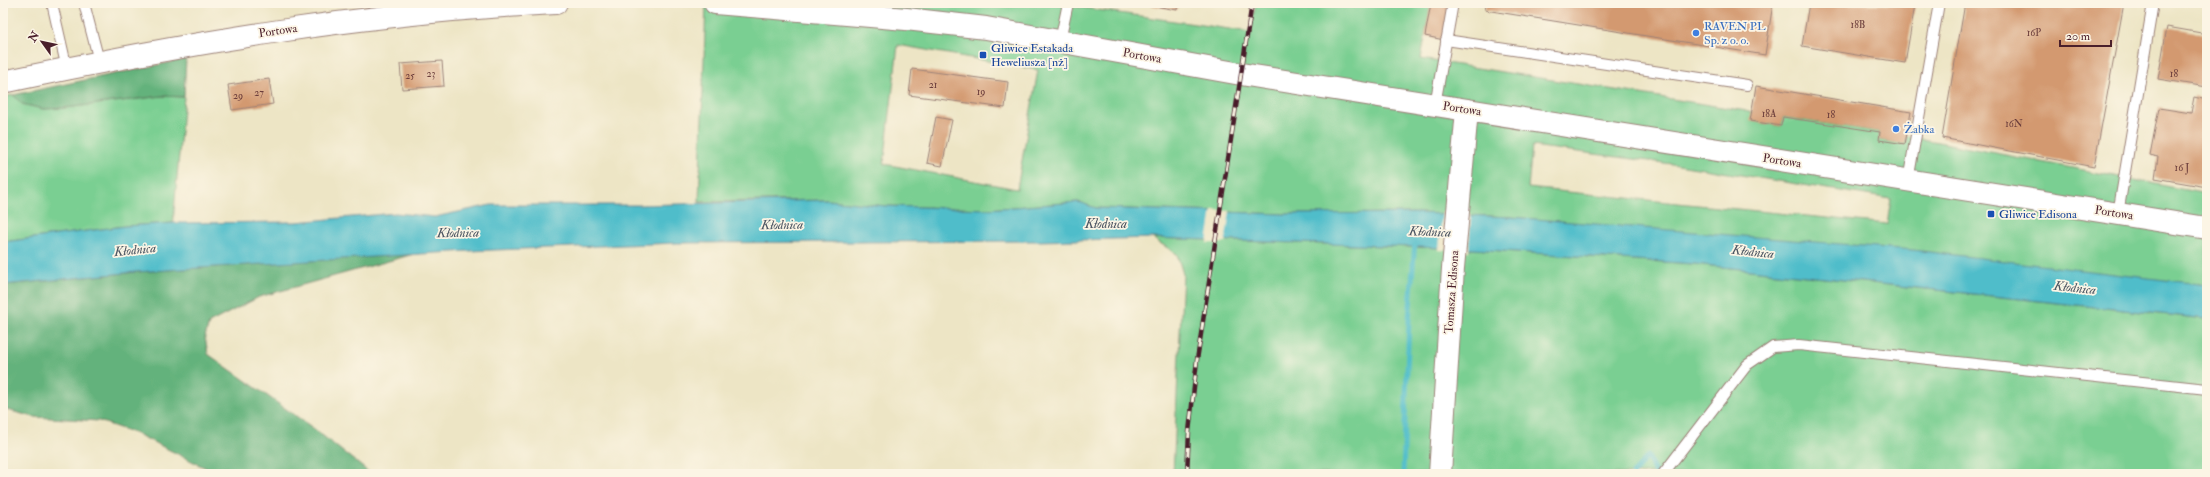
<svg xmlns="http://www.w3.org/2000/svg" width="2210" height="477" font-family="'IM FELL Double Pica',serif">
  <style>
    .green { fill: #7acf92; stroke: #62775e; fill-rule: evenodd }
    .forest { fill: #63b27c; stroke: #566854 }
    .water { fill: #50bdca; stroke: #4d6e7a }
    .pier { fill: #ede5c5 }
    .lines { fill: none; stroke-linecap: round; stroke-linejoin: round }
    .stream { stroke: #50bdca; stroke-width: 5 }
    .building { fill: #d39970 }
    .service-casing { stroke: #9c8278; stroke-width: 12 }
    .tertiary-casing { stroke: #9c8278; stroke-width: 24 }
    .service { stroke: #fff; stroke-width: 10 }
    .tertiary { stroke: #fff; stroke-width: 22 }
    .rail-casing { stroke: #4a1f2b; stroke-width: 4.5 }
    .rail { stroke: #fcf5e5; stroke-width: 3; stroke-dasharray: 9; stroke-linecap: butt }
    .shop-dot { fill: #3f7fe0; stroke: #fcf5e5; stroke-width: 1.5 }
    .transit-dot { fill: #1a4fb4; stroke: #fcf5e5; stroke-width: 1.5 }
    .labels { text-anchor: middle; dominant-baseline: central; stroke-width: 3.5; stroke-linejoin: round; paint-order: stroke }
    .number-label { font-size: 10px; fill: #6c3e3c }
    .shop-label { font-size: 12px; fill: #366cbe; stroke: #fcf5e5; text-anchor: start }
    .street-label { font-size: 12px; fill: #4a1f2b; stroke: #fcf5e5 }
    .transit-label { font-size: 12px; fill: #164399; stroke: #fcf5e5; text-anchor: start }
    .water-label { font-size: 13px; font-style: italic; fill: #4c5663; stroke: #fcf5e5 }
  </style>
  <rect width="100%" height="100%" fill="#fcf5e5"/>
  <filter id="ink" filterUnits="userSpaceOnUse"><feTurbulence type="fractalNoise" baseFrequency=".025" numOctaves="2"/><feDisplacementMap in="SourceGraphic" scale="8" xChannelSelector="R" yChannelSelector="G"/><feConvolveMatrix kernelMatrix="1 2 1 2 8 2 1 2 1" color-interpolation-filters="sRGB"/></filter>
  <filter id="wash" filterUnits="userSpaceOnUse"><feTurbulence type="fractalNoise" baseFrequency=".012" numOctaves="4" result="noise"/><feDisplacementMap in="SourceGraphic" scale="16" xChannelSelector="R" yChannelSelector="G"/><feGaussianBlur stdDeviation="0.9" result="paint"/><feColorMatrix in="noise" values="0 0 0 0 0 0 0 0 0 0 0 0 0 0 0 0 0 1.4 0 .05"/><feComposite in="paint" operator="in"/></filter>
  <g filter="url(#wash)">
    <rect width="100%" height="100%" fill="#ede5c5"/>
    <!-- green -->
    <g class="green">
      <path d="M706 3H1050L1250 32 1256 3H1431L1421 59 1753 112 1751 121 1781 126 1783 117 1880 132 1879 140 1905 144 1907 136 2207 194V285L1511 217 1418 213 1284 214 1096 208 1078 202 988 209 886 206 827 200 699 202ZM898 45 1038 70 1017 189 884 164ZM1532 146 1672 164 1891 199 1887 224 1528 188Z"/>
      <path d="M13 95 22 104 43 109 65 108 162 96 184 97 173 223 125 226 3 242V97Z"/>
      <path d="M1152 238 1473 249 1694 264 2207 319V474H1173L1183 274 1177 254Z"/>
    </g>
    <!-- forest -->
    <g class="forest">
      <path d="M186 59 184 97 162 96 65 108 43 109 22 104 13 95Z"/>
      <path d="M414 254 259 297 209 323 205 337 208 354 313 428 371 474H218L137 434 99 421 34 417 3 409V285L136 272Z"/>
    </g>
    <!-- water -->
    <path class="water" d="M827 200 886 206 988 209 1078 202 1096 208 1284 214 1418 213 1511 217 1913 250 2207 285V319L1694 264 1473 249 1152 238 1039 241 677 243 469 251 136 272 3 285V242L125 226 173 223 296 222 396 213 435 217 491 205H639Z"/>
    <!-- pier -->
    <g class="pier">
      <path d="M1212 210 1230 211 1225 243H1207Z"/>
      <path d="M1442 212 1471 213 1469 251 1439 250Z"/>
    </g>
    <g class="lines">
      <!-- stream -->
      <g class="stream">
        <path d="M1403 474 1409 320 1415 241"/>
        <path d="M1633 474 1648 456 1655 474"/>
      </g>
    </g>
    <g id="blocks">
      <!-- building -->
      <g class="building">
        <path d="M1138 3H1178L1177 10Z"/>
        <path d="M1431 3H1451L1444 40 1425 36Z"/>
        <path d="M1486 3H1773L1765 55 1485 10Z"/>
        <path d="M1809 3 1915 5 1905 63 1802 46Z"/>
        <path d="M1965 3H2124L2094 167 1942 138Z"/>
        <path d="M2167 27 2207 34V87L2158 79Z"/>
        <path d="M442 61 444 86 402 89 400 64Z"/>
        <path d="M912 69 1008 82 1005 108 909 95Z"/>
        <path d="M269 79 273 104 232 110 228 85Z"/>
        <path d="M1756 86 1911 112 1905 144 1879 140 1880 132 1783 117 1781 126 1750 121Z"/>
        <path d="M2194 97 2207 100V187L2155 178 2158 157 2150 155 2159 108 2191 113Z"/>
        <path d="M936 117 952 120 942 166 927 163Z"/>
      </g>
    </g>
  </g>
  <g filter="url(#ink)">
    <use href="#blocks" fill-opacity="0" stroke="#9c8278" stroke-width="1"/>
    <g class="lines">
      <defs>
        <g id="service">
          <path d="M52 3 67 69"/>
          <path d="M84 3 99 61"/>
          <path d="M1446 40 1747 85"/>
          <path d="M1060 41 1068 3"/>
          <path d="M1435 105 1453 3"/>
          <path d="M1908 181 1939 3"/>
          <path d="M2118 214 2153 3"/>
          <path d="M1663 474 1747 365 1773 347 1799 345 2207 389"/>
        </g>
        <g id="tertiary">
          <path d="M715 3 906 19 986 28 1241 74 2207 228"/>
          <path d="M3 82C186 43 369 12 556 3"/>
          <path d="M1440 474 1453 268 1467 110"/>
        </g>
      </defs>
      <!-- service casing -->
      <use href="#service" class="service-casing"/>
      <!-- tertiary casing -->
      <use href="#tertiary" class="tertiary-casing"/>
      <!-- service -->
      <use href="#service" class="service"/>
      <!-- tertiary -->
      <use href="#tertiary" class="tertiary"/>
      <defs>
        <path id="rail" d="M1187 474 1189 432 1197 360 1252 3"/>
      </defs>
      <!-- rail casing -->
      <use href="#rail" class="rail-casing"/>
      <!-- rail -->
      <use href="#rail" class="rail"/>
    </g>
  </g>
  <!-- markers -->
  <g class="shop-dot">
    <circle cx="1696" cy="33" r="4"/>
    <circle cx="1896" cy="129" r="4"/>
  </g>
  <g class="transit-dot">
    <rect x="979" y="51" width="8" height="8" rx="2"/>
    <rect x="1987" y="210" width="8" height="8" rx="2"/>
  </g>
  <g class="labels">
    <!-- number labels -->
    <g class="number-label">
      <text x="1858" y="25">18B</text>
      <text x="2034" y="33">16P</text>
      <text x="431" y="74">23</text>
      <text x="2174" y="74">18</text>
      <text x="410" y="76">25</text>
      <text x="933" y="85">21</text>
      <text x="981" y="92">19</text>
      <text x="259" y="93">27</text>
      <text x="238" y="96">29</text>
      <text x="1769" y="114">18A</text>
      <text x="1831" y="115">18</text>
      <text x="2014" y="124">16N</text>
      <text x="2182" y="168">16 J</text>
    </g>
    <!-- shop labels -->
    <g class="shop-label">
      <text x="1704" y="26">RAVEN PL<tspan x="1704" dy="14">Sp. z o. o.</tspan></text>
      <text x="1904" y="129">Żabka</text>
    </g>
    <!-- street labels -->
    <g class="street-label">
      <text transform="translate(278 31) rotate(-8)">Portowa</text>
      <text transform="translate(1142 56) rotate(10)">Portowa</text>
      <text transform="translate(1462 109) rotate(9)">Portowa</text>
      <text transform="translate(1782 161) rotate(9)">Portowa</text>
      <text transform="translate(2114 213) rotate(9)">Portowa</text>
      <text transform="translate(1452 292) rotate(-86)">Tomasza Edisona</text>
    </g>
    <!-- transit labels -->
    <g class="transit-label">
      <text x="991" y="48">Gliwice Estakada<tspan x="991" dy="14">Heweliusza [nż]</tspan></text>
      <text x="1999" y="214">Gliwice Edisona</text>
    </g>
    <!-- water labels -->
    <g class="water-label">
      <text x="1106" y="224">Kłodnica</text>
      <text transform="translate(782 225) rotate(-1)">Kłodnica</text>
      <text transform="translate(1430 232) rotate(2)">Kłodnica</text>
      <text transform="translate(458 233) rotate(-1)">Kłodnica</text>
      <text transform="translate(135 250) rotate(-6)">Kłodnica</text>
      <text transform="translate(1753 252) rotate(6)">Kłodnica</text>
      <text transform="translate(2075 288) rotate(6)">Kłodnica</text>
    </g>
  </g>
  <!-- margin -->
  <rect width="2210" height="477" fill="none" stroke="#fcf5e5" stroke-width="16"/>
  <!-- north arrow -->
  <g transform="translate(42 42) rotate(303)" stroke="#fcf5e5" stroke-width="3" paint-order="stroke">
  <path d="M0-3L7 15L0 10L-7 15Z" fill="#4a1f2b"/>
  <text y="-6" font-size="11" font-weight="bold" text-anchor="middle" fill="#4a1f2b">N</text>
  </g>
  <!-- scale -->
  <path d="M2060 40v6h51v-6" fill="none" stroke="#4a1f2b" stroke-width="2"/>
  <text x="2066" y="40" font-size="12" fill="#4a1f2b" stroke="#fcf5e5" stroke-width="3" paint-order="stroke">20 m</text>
</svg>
